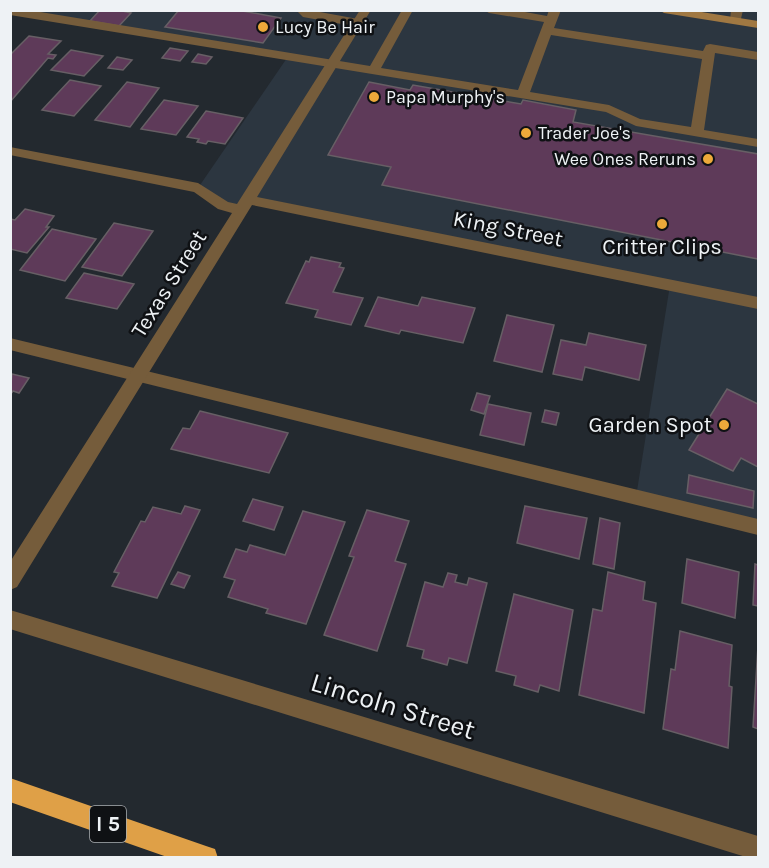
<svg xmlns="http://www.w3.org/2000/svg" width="769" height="868" font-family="Karla,sans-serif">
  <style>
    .built { fill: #2c3640 }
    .building { fill: #5e3a59; stroke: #675f65; stroke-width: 1.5 }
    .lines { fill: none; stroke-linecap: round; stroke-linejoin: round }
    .lane { fill: #755c3b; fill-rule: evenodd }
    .street { fill: #755c3b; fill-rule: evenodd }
    .secondary { fill: #a07842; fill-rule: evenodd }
    .highway { fill: #dfa047; fill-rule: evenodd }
    .poi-dot { fill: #eca93a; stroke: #0f1114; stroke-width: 2 }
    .labels { text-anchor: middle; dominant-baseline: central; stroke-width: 5; stroke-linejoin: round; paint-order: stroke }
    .far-poi-label { font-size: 18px; fill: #eef2f5; stroke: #0f1114; text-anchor: start }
    .shield { fill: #0f1114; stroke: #abaeb2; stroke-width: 1.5 }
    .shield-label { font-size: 21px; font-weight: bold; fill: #eef2f5 }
    .street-label { font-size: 22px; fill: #eef2f5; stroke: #0f1114 }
    .poi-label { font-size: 22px; fill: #eef2f5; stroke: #0f1114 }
    .near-street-label { font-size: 27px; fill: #eef2f5; stroke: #0f1114 }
  </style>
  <rect width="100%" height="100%" fill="#23292f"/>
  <!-- built -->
  <path class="built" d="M10 11H758V527L636 497 670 285 248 200 242 210 198 188 287 58Z"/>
  <!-- building -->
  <g class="building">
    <path d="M100 10H118L131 13 119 26 90 21Z"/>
    <path d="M179 10H237L281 18 263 43 165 27Z"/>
    <path d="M29 36 61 41 48 54 56 55 53 59 48 58 10 102V55Z"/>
    <path d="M170 48 188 51 180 61 162 58Z"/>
    <path d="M71 50 103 56 84 76 51 70Z"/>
    <path d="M198 54 212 57 206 64 192 62Z"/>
    <path d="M117 57 132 60 123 70 108 68Z"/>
    <path d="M70 80 101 86 74 116 42 110Z"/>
    <path d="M127 82 159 88 130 127 95 120Z"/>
    <path d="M369 82 410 90 413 85 521 104 523 100 576 110 573 122 758 154V259L382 185 391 167 328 155Z"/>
    <path d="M164 100 198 106 176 135 141 129Z"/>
    <path d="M206 111 243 118 225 144 208 141 206 144 197 142 199 139 187 137Z"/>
    <path d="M25 209 54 216 46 227H49L27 253 10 249V219L15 220Z"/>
    <path d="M114 223 153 231 122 276 82 267Z"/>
    <path d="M52 229 96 239 65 281 20 270Z"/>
    <path d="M311 257 341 263 339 267 344 268 333 292 363 298 351 325 315 317 318 310 286 303 306 261 309 262Z"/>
    <path d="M84 273 134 284 117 309 66 298Z"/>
    <path d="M378 297 418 306 422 297 475 308 463 343 401 330 399 334 365 326Z"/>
    <path d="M507 315 554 325 542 372 494 361Z"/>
    <path d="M589 333 646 345 639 380 585 367 582 380 553 374 561 340 586 345Z"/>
    <path d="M12 374 29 378 19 393 13 391 10 395Z"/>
    <path d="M727 389 758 404V467L741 458 733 471 689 450Z"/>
    <path d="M477 393 490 396 484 414 471 410Z"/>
    <path d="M488 404 531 413 524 445 480 435Z"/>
    <path d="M545 410 559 413 556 425 542 422Z"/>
    <path d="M200 411 288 433 269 473 171 449 183 428 190 429Z"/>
    <path d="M689 475 754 491 753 508 687 493Z"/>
    <path d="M253 499 283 507 274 530 243 521Z"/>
    <path d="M185 506 200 510 157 598 112 586 119 573 114 572 141 521 145 522 153 507 181 514Z"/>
    <path d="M525 506 587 518 579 559 517 543Z"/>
    <path d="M367 510 409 521 395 561 406 564 377 651 324 635 354 557 349 556Z"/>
    <path d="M303 511 345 522 306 624 266 613 268 609 228 597 235 580 224 577 236 549 247 552 250 545 285 555Z"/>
    <path d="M600 518 620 523 614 569 593 564Z"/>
    <path d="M687 559 739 572 735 618 682 603Z"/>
    <path d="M755 564 758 565V606L753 605Z"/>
    <path d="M178 572 190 576 184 588 171 584Z"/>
    <path d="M608 572 645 582 643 600 656 603 644 713 579 695 593 609 602 611Z"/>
    <path d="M448 573 457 575 455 582 467 585 469 578 487 583 467 663 449 658 447 665 422 658 424 650 407 646 425 582 443 587Z"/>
    <path d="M514 594 573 610 559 691 540 685 538 692 514 685 516 676 496 671Z"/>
    <path d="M680 631 732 645 729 686 732 687 728 748 663 729 671 669 675 670Z"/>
    <path d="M758 646V729L753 727Z"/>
  </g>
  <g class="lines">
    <!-- lane -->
    <g class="lane">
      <path d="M10 10H28L370 66 402 10H413L381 68 518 90 544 22 489 13 484 10H514L547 16 549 10H561L554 28 703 51 706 45 710 44 758 52V60L715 53 704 130 758 139V147L636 126 606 112 10 15ZM551 35 702 59 691 127 640 119 609 105 530 92Z"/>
      <path d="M296 10H309L358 19 364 23 358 27 303 17Z"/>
      <path d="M731 10H743L740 23H732L730 21Z"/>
      <path d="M10 338 758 519V535L10 350Z"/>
    </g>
    <!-- street -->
    <g class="street">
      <path d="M360 10H371L257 197 758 297V309L252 205 17 587 10 590V562L232 213 218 209 194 192 10 155V147L198 183 228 202 237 204Z"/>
      <path d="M10 610 758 836V858H749L10 629Z"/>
    </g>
    <!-- secondary -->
    <path class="secondary" d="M659 10H689L758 21V28L664 13Z"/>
    <!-- highway -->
    <path class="highway" d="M10 778 206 846 215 849 218 858H170L10 802Z"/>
  </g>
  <!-- markers -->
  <g class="poi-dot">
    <circle cx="263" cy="27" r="6"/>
    <circle cx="374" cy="97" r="6"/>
    <circle cx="526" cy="133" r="6"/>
    <circle cx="708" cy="159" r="6"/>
    <circle cx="662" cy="224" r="6"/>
    <circle cx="724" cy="425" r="6"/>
  </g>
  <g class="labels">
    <!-- far-poi labels -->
    <g class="far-poi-label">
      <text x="275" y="27">Lucy Be Hair</text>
      <text x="386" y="97">Papa Murphy's</text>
      <text x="538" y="133">Trader Joe's</text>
      <text x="696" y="159" text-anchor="end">Wee Ones Reruns</text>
    </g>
    <!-- shield labels -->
    <rect class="shield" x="90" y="806" width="36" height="36" rx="4.5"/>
    <g class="shield-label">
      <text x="108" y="824">I 5</text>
    </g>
    <!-- street labels -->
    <g class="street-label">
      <text transform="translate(508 229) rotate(11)">King Street</text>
      <text transform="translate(169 284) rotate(-58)">Texas Street</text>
    </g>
    <!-- poi labels -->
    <g class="poi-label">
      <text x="662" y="247">Critter Clips</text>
      <text x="712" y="425" text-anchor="end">Garden Spot</text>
    </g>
    <!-- near-street labels -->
    <g class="near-street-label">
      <text transform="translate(393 706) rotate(17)">Lincoln Street</text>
    </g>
  </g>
  <!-- border -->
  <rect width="769" height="868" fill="none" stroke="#eef2f5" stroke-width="24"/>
</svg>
